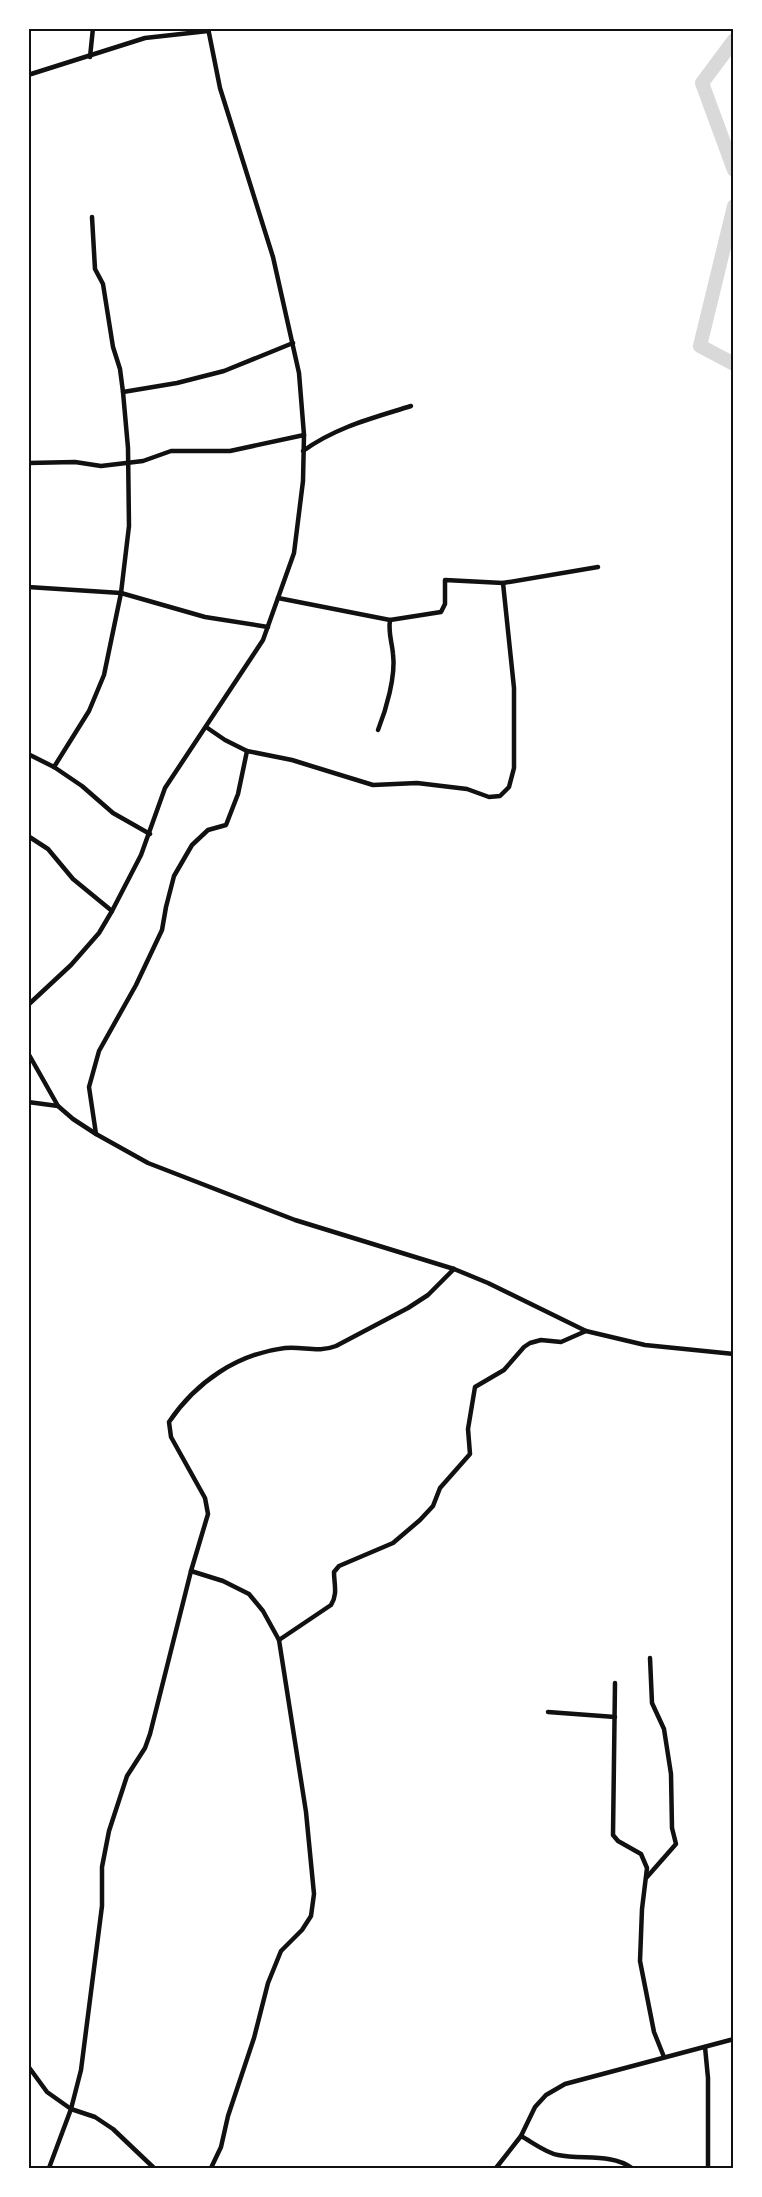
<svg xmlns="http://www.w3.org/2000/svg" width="762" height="2197" font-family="Figtree,sans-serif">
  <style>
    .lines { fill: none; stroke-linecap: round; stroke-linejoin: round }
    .river { stroke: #d9d9d9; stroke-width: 14 }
    .minor { stroke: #111; stroke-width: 4.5 }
    .neatline { fill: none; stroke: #111; stroke-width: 2 }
  </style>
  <rect width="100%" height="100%" fill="#fff"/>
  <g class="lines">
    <!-- river -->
    <g class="river">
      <path d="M734 40 702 83 734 170"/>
      <path d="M734 206 700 346 734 364"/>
    </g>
    <!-- minor -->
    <g class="minor">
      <path d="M90 57 93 28"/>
      <path d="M28 75 145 38 208 31"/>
      <path d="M123 392 177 383 224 371 293 343"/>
      <path d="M303 451C336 427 373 418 411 406"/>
      <path d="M28 463 75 462 101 466 143 461 171 451H230L304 435"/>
      <path d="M28 587 121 593 205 617 268 627"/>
      <path d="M278 598 390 620 441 612 445 604V580L503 583 598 567"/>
      <path d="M206 727 225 740 247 751 292 760 373 785 417 783 467 789 489 797 500 796 509 787 514 768V688L503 583"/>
      <path d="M378 730C386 710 396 676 393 654 392 642 388 633 390 620"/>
      <path d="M28 754 54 767 82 786 113 813 150 834"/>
      <path d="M54 767 89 711 104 675 121 593 129 526 128 448 123 392 120 369 113 347 103 284 95 269 92 217"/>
      <path d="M28 836 48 849 73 879 112 911"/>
      <path d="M28 1005 71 965 99 933 112 911 141 855 165 788 263 640 294 553 303 481 304 435 299 373 273 257 220 88 208 28"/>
      <path d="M28 1053 58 1106 73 1119 96 1134 148 1163 295 1220 454 1269 488 1283 586 1331 645 1345 734 1354"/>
      <path d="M28 1102 58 1106"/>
      <path d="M96 1134 89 1087 99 1051 136 985 162 930 166 907 174 876 192 845 208 830 226 825 238 794 247 751"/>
      <path d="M191 1571 223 1581 249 1594 263 1611 279 1640 306 1812 314 1894 311 1916 302 1930 281 1951 268 1983 254 2038 228 2116 221 2147 211 2168"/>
      <path d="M279 1640 331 1605C338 1594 334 1584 334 1572L339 1566 393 1543 420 1520 433 1506 440 1488 470 1454 468 1429 475 1387 504 1370 524 1347 530 1343 541 1340 561 1342 586 1331"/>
      <path d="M615 1683 613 1835 618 1841 641 1854 647 1868 642 1909 640 1961 654 2032 664 2057"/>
      <path d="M548 1712 615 1717"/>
      <path d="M647 1877 676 1844 672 1828 671 1774 664 1729 652 1703 650 1658"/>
      <path d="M705 2047 708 2078V2168"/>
      <path d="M28 2066 47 2092 71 2109 95 2117 113 2129 154 2168"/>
      <path d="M521 2136C532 2142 546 2153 558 2155 582 2160 611 2153 632 2168"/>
      <path d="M49 2168 71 2109 81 2070 102 1906V1867L109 1831 127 1776 145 1748 150 1734 191 1571 208 1514 205 1498 171 1437 169 1422C196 1382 237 1354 285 1348 302 1346 319 1353 336 1346L408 1308 428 1295 454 1269"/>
      <path d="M496 2168 521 2136 535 2107 546 2095 565 2084 734 2039"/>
    </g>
  </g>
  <!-- border -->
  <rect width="762" height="2197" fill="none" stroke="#ffffff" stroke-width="60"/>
  <rect x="30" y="30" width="702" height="2137" class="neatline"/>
</svg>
